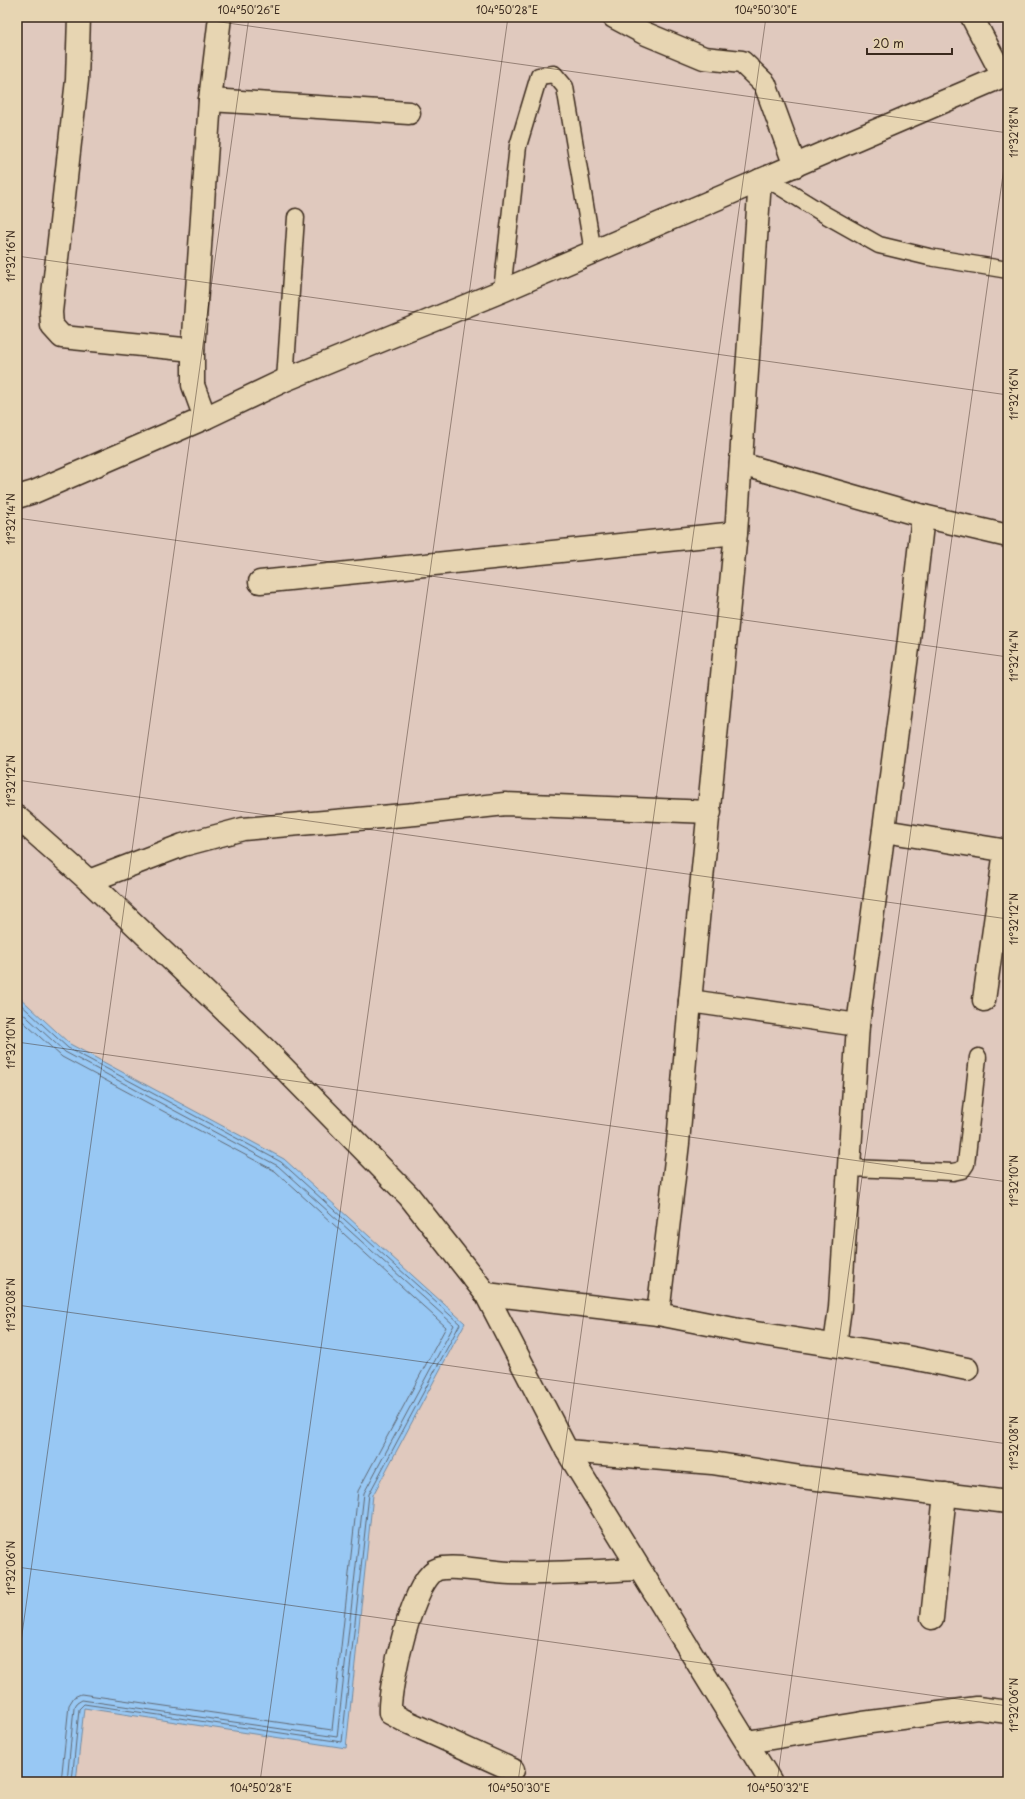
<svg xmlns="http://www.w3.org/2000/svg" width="1025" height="1799" font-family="'Playpen Sans',sans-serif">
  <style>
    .water { fill: #98c8f4; stroke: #73899e }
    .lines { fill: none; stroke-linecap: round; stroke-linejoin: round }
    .shore { stroke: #606974; stroke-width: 1 }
    .service-casing { stroke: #3b2a1e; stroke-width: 19 }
    .minor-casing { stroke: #3b2a1e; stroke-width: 25 }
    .tertiary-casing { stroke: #3b2a1e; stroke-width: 25 }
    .service { stroke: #e7d5b2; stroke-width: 16 }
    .minor { stroke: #e7d5b2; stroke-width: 22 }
    .tertiary { stroke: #e7d5b2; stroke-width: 22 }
    .ticks { fill: none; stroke: #3b2a1e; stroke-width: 1; stroke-opacity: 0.45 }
    .neatline { fill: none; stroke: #3b2a1e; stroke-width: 1.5 }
    .ticks-label { font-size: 10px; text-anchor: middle; fill: #3b2a1e }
  </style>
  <rect width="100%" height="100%" fill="#e0c9be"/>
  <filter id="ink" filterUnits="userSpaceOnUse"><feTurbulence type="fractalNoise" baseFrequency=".025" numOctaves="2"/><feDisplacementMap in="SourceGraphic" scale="8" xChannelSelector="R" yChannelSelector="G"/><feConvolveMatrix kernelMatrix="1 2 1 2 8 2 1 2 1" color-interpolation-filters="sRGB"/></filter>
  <g filter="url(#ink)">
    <!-- water -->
    <path class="water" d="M17 995 70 1044 284 1159 465 1323 373 1495 346 1748 84 1708 76 1782H17Z"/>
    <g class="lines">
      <!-- shore -->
      <g class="shore">
        <path d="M17 1001 68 1048 281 1162 460 1324 369 1494 342 1742 84 1704 79 1709 72 1782"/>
        <path d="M17 1008 65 1052 278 1166 454 1325 364 1493 337 1737 82 1700 77 1703 74 1708 67 1782"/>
        <path d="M17 1016 62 1057 275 1171 446 1327 358 1491 332 1730 81 1694 74 1697 69 1705 61 1782"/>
      </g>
      <defs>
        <g id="service">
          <path d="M766 178 824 214 879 245 929 257 1008 270"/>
          <path d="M502 291 518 146 539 76 554 74 565 87 593 252"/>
          <path d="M285 380 296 217"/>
          <path d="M850 1168 953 1172 962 1170 966 1164 978 1057"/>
        </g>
        <g id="minor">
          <path d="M79 17 77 80 51 312 52 326 62 337 193 350"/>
          <path d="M614 17 644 33 704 58 742 62 765 84 795 166"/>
          <path d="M972 17 1003 76"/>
          <path d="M210 100 409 113"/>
          <path d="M205 418 193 385V350L210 100 220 17"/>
          <path d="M741 464 923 516 1008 536"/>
          <path d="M260 582 736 533"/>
          <path d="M17 817 89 881 265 1049 409 1196 486 1294 567 1451 771 1782"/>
          <path d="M884 831 1008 851"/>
          <path d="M89 881 183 845 243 829 415 814 505 804 710 812"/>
          <path d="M984 1000 1005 851"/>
          <path d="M690 1001 858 1025"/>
          <path d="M486 1294 658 1314 749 1332 902 1356 967 1369"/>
          <path d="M658 1314 678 1143 690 1001 736 533 760 180"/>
          <path d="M835 1345 840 1308 858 1025 908 648 923 516"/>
          <path d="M567 1451 712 1463 801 1477 1008 1502"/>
          <path d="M932 1618 945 1494"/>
          <path d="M747 1742 863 1723 977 1708 1008 1712"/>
          <path d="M513 1770 403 1720 390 1713C388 1689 413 1576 438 1569 456 1564 490 1573 510 1573 553 1574 596 1571 638 1569"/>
        </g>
        <path id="tertiary" d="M17 497 34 492 205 418 285 380 502 291 1008 74"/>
      </defs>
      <!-- service casing -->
      <use href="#service" class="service-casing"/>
      <!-- minor casing -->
      <use href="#minor" class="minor-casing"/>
      <!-- tertiary casing -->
      <use href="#tertiary" class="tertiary-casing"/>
      <!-- service -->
      <use href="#service" class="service"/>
      <!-- minor -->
      <use href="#minor" class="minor"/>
      <!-- tertiary -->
      <use href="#tertiary" class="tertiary"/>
    </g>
  </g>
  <!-- ticks -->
  <path class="ticks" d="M185 17 1008 133M17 256 1008 395M17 518 1008 657M17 780 1008 919M17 1042 1008 1182M17 1305 1008 1444M17 1567 1008 1706M17 1670 249 17M260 1782 508 17M518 1782 766 17M777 1782 1008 139"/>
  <!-- margin -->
  <rect width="1025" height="1799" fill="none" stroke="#e7d5b2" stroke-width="44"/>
  <!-- scale -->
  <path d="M867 48v6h85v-6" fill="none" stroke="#3b2a1e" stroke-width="2"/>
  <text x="873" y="48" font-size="12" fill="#3b2a1e" stroke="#e7d5b2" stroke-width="3" paint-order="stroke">20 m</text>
  <rect x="22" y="22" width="981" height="1755" class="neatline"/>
  <g class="ticks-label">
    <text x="249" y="14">104°50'26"E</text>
    <text x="507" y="14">104°50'28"E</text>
    <text x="766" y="14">104°50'30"E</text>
    <text transform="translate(1014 132) rotate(-90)" y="4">11°32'18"N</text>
    <text transform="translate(11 256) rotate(-90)" y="4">11°32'16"N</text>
    <text transform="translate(1014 394) rotate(-90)" y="4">11°32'16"N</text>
    <text transform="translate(11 519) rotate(-90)" y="4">11°32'14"N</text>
    <text transform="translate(1014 656) rotate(-90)" y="4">11°32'14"N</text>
    <text transform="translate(11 781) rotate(-90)" y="4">11°32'12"N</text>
    <text transform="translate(1014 919) rotate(-90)" y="4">11°32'12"N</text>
    <text transform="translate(11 1043) rotate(-90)" y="4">11°32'10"N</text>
    <text transform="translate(1014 1181) rotate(-90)" y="4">11°32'10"N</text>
    <text transform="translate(11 1305) rotate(-90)" y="4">11°32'08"N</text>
    <text transform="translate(1014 1443) rotate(-90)" y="4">11°32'08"N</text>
    <text transform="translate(11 1568) rotate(-90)" y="4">11°32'06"N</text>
    <text transform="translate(1014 1705) rotate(-90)" y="4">11°32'06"N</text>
    <text x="261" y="1792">104°50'28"E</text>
    <text x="519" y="1792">104°50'30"E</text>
    <text x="778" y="1792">104°50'32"E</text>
  </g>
</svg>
